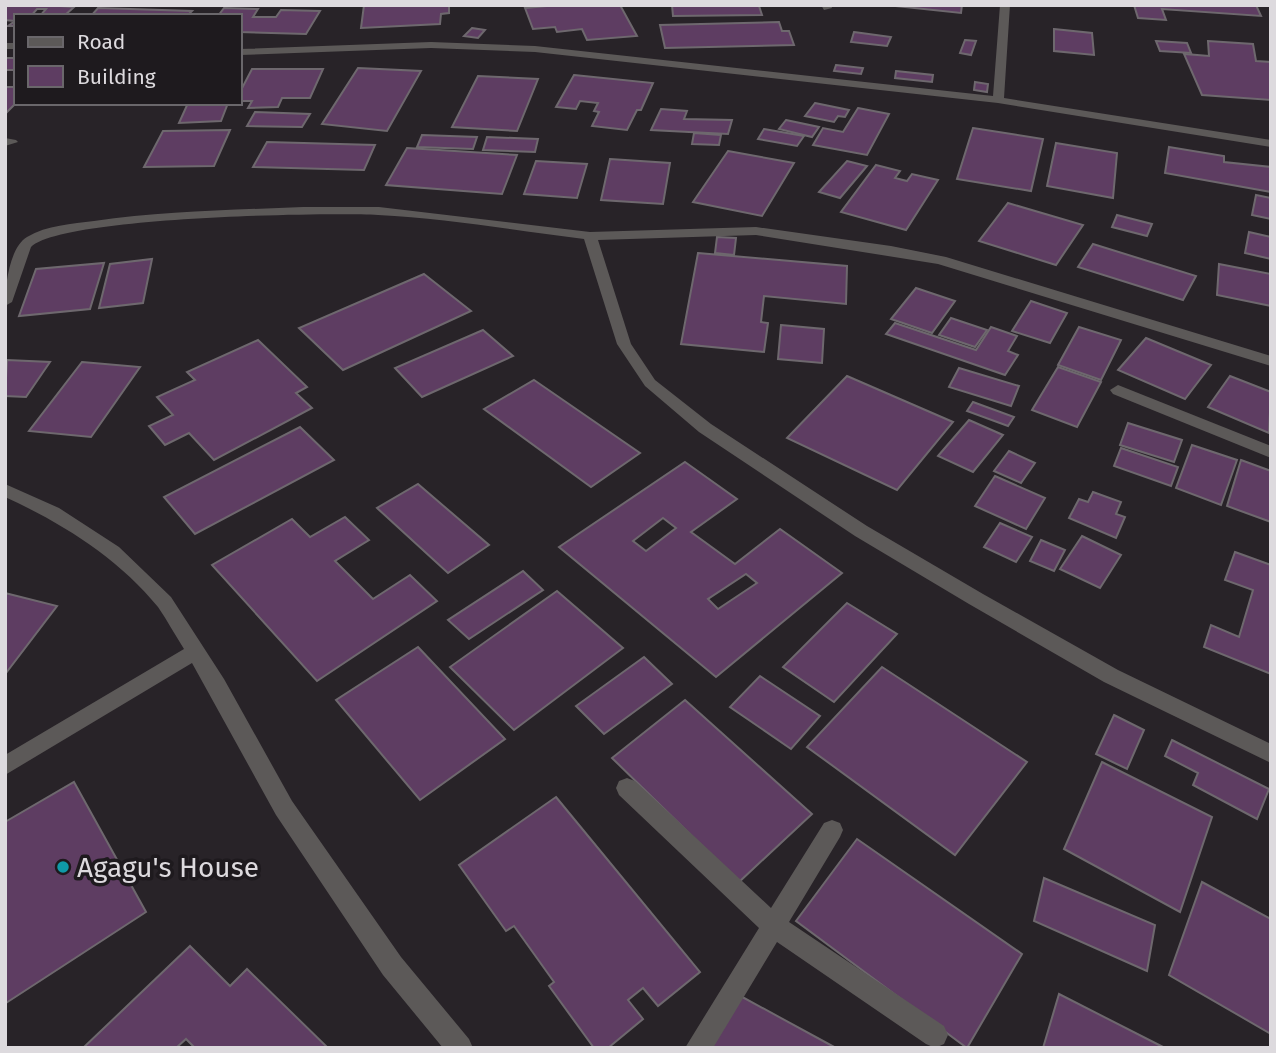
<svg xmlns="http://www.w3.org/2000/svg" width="1276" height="1053" font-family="'Fira Sans',sans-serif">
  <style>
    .building { fill: #5e3d62; stroke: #6e686e; stroke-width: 2; fill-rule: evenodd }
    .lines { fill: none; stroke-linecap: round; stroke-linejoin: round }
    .lane { fill: #5c5958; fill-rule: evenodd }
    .street { fill: #5c5958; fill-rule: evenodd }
    .culture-dot { fill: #0f9aa8; stroke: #1e1a1e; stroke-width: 2.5 }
    .labels { text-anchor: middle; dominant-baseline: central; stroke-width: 7; stroke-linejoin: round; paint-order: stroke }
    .near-poi-label { font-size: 28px; fill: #dddade; stroke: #1e1a1e; text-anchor: start }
  </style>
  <rect width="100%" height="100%" fill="#282328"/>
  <!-- building -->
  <g class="building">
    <path d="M5 5H46L74 7 64 16H40L46 9H37L31 16H16V26H8L15 21 5 20Z"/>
    <path d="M364 5H449V13L441 14 440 24 361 28Z"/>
    <path d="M558 5H620L637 36 587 40 582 29 557 32 555 27 533 29 525 8Z"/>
    <path d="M672 5 759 6 762 15 673 16Z"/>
    <path d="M886 5H962L961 13Z"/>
    <path d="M1134 5H1256L1261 16 1162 9 1166 20 1138 18Z"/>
    <path d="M98 8 192 11 187 16H91Z"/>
    <path d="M224 8 258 9 253 17H276L281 10 320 11 306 34 240 32V16H218Z"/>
    <path d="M779 22 782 31H789L794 45 665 48 660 25Z"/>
    <path d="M472 28 485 30 478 38 464 36Z"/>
    <path d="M1054 29 1092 33 1094 55 1054 51Z"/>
    <path d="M854 32 891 37 887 46 851 42Z"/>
    <path d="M965 40 976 41 971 55 960 53Z"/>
    <path d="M1156 41 1187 43 1191 53 1160 51Z"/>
    <path d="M1208 41 1253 44 1256 61 1271 62V100L1202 95 1184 54 1209 56Z"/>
    <rect x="5" y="58" width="11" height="12"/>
    <path d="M836 65 863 68 861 74 834 71Z"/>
    <path d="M358 68 421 71 387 131 322 124Z"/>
    <path d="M252 69H323L310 98H282L278 107 248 108 252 101H240V92Z"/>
    <path d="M896 71 933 75 932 82 895 78Z"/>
    <path d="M574 75 653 83 641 110H637L627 130 592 126 599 112 594 111 598 103 580 101 576 109 556 107Z"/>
    <path d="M478 76 538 79 517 131 452 127Z"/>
    <path d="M975 82 988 84 987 92 974 90Z"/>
    <path d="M5 87H16V103L5 114Z"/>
    <path d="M188 103H228L221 121 179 123Z"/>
    <path d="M815 103 849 110 845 117 838 116 834 122 805 116Z"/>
    <path d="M858 108 889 114 867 155 813 145 823 128 843 132Z"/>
    <path d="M661 109 687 111 684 119 732 120 728 134 651 130Z"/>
    <path d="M255 112 310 114 302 127 247 126Z"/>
    <path d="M786 120 819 127 812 137 779 129Z"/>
    <path d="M973 128 1043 139 1031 191 957 179Z"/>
    <path d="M764 129 804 136 797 146 758 139Z"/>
    <path d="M230 130 214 166 144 167 163 131Z"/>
    <path d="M694 133 721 135 719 145 692 144Z"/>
    <path d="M422 135 477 137 473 149 417 147Z"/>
    <path d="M487 137 538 139 535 152 483 150Z"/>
    <path d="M267 142 375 145 364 170 253 167Z"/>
    <path d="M1056 143 1117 153 1113 198 1047 186Z"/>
    <path d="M1169 147 1224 156V162L1271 167V192L1165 173Z"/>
    <path d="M407 148 517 155 502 194 386 185Z"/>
    <path d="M728 151 794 163 762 216 693 202Z"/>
    <path d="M610 159 670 163 663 204 601 200Z"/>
    <path d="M536 161 587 164 577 198 524 194Z"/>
    <path d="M847 161 867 166 840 198 819 192Z"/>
    <path d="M876 165 900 171 895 178 907 181 912 174 938 180 906 230 841 212Z"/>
    <path d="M1256 195 1271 198V219L1252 215Z"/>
    <path d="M1008 203 1083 225 1056 265 979 241Z"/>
    <path d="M1117 215 1152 224 1147 236 1112 227Z"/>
    <path d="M1249 232 1271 237V259L1245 253Z"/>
    <path d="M717 237 736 238 734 255 715 253Z"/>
    <path d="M1093 244 1196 276 1183 300 1078 267Z"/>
    <path d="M698 253 847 266 846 304 764 296 761 322 768 323 764 352 681 344Z"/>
    <path d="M152 259 143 303 99 308 110 264Z"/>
    <path d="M104 263 90 309 19 316 36 269Z"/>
    <path d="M1219 264 1271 274V306L1217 295Z"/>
    <path d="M424 274 471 311 343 370 299 328Z"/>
    <path d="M916 288 955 301 932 333 891 319Z"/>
    <path d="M1031 301 1067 313 1050 343 1012 331Z"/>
    <path d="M951 318 987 330 975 347 939 335Z"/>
    <path d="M895 323 976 350 991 327 1017 336 1008 351 1018 355 1005 375 886 334Z"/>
    <path d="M781 325 824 329 822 363 778 359Z"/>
    <path d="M1079 327 1121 340 1101 380 1058 365Z"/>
    <path d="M483 330 513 356 422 397 395 368Z"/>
    <path d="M1146 338 1211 365 1185 399 1118 370Z"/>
    <path d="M258 340 307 387 296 393 312 408 214 460 189 433 165 445 149 426 173 415 157 397 195 380 187 372Z"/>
    <path d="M7 360 50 362 26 397 5 396Z"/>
    <path d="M82 362 140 367 91 437 29 431Z"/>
    <path d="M1058 367 1101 382 1077 427 1032 410Z"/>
    <path d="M959 368 1019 386 1011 406 949 387Z"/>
    <path d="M847 376 953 422 897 490 787 438Z"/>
    <path d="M1230 376 1271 392 1269 433 1208 407Z"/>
    <path d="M534 380 640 453 591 487 484 409Z"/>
    <path d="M973 402 1014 417 1008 426 967 411Z"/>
    <path d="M969 420 1003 435 973 472 938 456Z"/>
    <path d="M1128 423 1182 440 1174 462 1120 445Z"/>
    <path d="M300 427 334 460 195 534 164 497Z"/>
    <path d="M1192 445 1237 460 1221 505 1176 488Z"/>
    <path d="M1121 448 1178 467 1171 486 1114 466Z"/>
    <path d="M1009 451 1035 463 1021 483 994 471Z"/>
    <path d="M1241 460 1271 471V522L1227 506Z"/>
    <path d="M685 462 737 499 691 532 735 564 780 529 842 573 716 677 559 547ZM663 518 676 528 646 551 633 541ZM746 574 757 583 718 609 708 599Z"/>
    <path d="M995 476 1045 498 1026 529 975 506Z"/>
    <path d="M418 484 489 545 448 573 377 508Z"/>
    <path d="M1093 492 1121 502 1116 514 1125 517 1116 538 1069 518 1079 499 1088 502Z"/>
    <path d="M345 517 369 540 335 561 373 599 410 575 437 601 317 681 212 565 292 519 310 537Z"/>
    <path d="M1000 523 1032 537 1016 562 984 547Z"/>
    <path d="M1082 536 1121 555 1100 588 1060 569Z"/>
    <path d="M1041 540 1065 550 1054 571 1030 561Z"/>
    <path d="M1235 552 1271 565V674L1204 647 1211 625 1239 637 1253 590 1225 580Z"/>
    <path d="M523 571 543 590 469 639 448 620Z"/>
    <path d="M557 591 623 648 514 730 450 667Z"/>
    <path d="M5 593 57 606 6 673H5Z"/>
    <path d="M847 603 897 634 834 702 783 667Z"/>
    <path d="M418 647 505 739 420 800 336 700Z"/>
    <path d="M644 657 672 684 604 734 576 706Z"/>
    <path d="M882 667 1027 762 955 855 807 747Z"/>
    <path d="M760 676 820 716 791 749 730 707Z"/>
    <path d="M685 700 812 814 739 882 612 758Z"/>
    <path d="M1114 715 1144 730 1127 769 1096 754Z"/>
    <path d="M1172 740 1269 789 1257 819 1193 785 1198 773 1165 756Z"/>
    <path d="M1102 762 1212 817 1180 912 1064 849Z"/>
    <path d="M74 782 146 912 6 1003 5 822Z"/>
    <path d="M556 797 700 972 658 1006 643 988 628 1000 643 1019 608 1048H594L549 986 554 982 514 926 506 931 459 865Z"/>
    <path d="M857 839 1022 954 967 1048 796 921Z"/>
    <path d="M1044 878 1155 925 1147 971 1034 921Z"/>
    <path d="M1202 882 1271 919V1034L1169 975Z"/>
    <path d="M190 946 230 986 247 969 328 1048H195L186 1039 176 1048H83Z"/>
    <path d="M735 993 836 1048H709Z"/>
    <path d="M1059 994 1165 1048H1043Z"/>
  </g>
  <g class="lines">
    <!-- lane -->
    <g class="lane">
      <path d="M1118 385 1271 446V458L1113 394 1110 390Z"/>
      <path d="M627 778 635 781 771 908 824 823 832 820 840 823 843 830 840 837 789 922 944 1026 948 1035 944 1044 935 1048 926 1044 777 942 713 1048H685L759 928 619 795 616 788 619 781Z"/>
    </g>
    <!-- street -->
    <g class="street">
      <path d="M821 5H831L832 8 824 10Z"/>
      <path d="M1000 5H1010L1004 98 1271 140V147L998 103 535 52 431 48 240 55V49L431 42 535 46 993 96Z"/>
      <rect x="5" y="43" width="11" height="6"/>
      <path d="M5 138 16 140 18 142 5 146Z"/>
      <path d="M303 207H379L590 232 756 227 891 246 946 257 1271 356V366L938 264 756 235 598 240 631 344 655 380 711 424 867 526 983 594 1118 670 1271 744V763L1104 682 969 604 855 536 699 432 645 386 617 344 584 239C516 231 447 218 378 215 325 212 61 217 31 247L12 302 5 306C5 287 9 248 27 237 47 225 72 224 94 221 163 211 233 210 303 207Z"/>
      <path d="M5 484 59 508 119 547 171 597 224 679 292 801 401 957 469 1039 473 1048H443L383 975 276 815 192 663 5 775V755L184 649C175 635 167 620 158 607 118 558 62 523 5 497Z"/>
    </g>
  </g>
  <!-- markers -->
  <circle class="culture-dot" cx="63" cy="867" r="7"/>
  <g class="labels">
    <!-- near-poi labels -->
    <g class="near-poi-label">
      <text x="77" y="867">Agagu's House</text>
    </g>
  </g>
  <!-- border -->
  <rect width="1276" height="1053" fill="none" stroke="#dddade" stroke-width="14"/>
  <!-- legend -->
  <rect x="14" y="14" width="228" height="91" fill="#1e1a1e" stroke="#6a676b" stroke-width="2"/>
  <rect x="28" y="37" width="35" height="10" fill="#5c5958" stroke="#6a676b" stroke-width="2"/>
  <text x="77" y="49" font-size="21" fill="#dddade">Road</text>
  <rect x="28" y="66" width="35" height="21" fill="#5e3d62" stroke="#6a676b" stroke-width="2"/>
  <text x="77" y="84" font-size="21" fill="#dddade">Building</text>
</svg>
